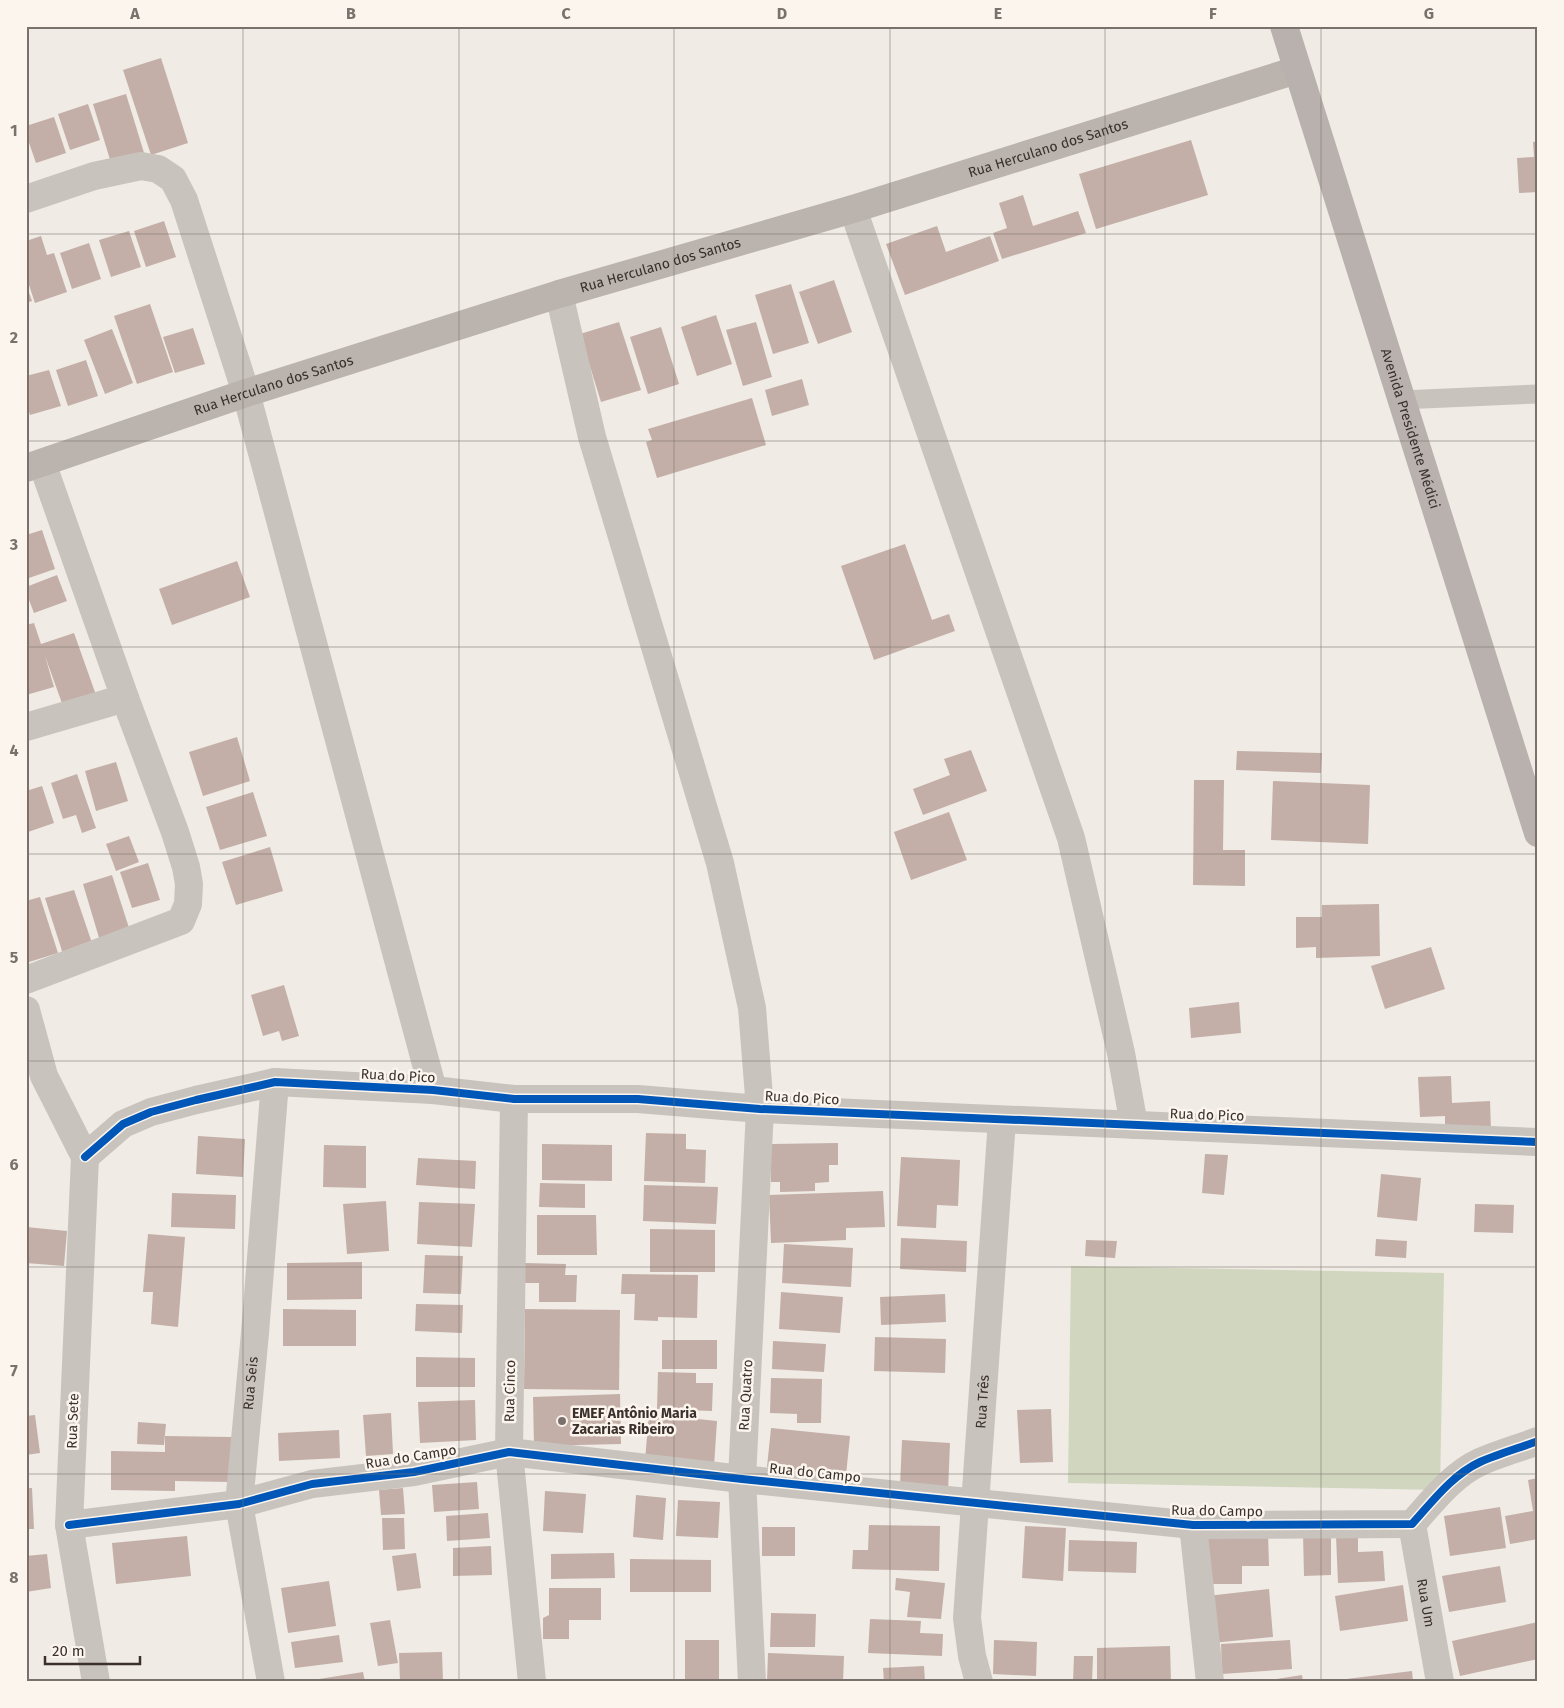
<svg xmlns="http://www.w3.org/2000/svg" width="1564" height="1708" font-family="'Fira Sans',sans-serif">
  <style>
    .green { fill: #d1d6bf }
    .building { fill: #c3afa7 }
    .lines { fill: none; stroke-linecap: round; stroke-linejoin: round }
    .lane { stroke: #c9c3be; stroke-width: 19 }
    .street { stroke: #c9c3be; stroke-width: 28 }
    .secondary { stroke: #bab3ae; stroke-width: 28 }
    .primary { stroke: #b8b1ad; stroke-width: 28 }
    .cycleway-casing { stroke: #fbf5ee; stroke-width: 11 }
    .cycleway { stroke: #0057b8; stroke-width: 8 }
    .grid { fill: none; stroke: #7a716c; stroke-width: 1; stroke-opacity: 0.55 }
    .poi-dot { fill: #7a716c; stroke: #fbf5ee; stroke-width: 2 }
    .labels { text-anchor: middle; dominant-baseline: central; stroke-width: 5; stroke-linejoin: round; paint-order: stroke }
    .street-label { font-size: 14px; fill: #3b302b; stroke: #fbf5ee }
    .poi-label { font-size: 14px; font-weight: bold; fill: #3b302b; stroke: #fbf5ee; text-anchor: start }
    .neatline { fill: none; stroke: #7a716c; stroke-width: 2 }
    .grid-label { font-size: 16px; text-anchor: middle; font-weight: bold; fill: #7a716c }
  </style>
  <rect width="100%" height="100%" fill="#f0ebe5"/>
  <!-- green -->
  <path class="green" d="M1071 1266 1444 1273 1440 1490 1068 1483Z"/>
  <!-- building -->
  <g class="building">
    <path d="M161 58 188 143 151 155 123 70Z"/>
    <path d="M126 94 145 156 112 166 93 104Z"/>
    <path d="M88 104 100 140 70 150 58 114Z"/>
    <path d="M54 117 66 153 36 163 26 134V126Z"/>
    <path d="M1191 140 1208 195 1096 229 1079 174Z"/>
    <path d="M1538 141V192L1519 193 1517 158 1534 157 1533 142Z"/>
    <path d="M1023 195 1033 226 1078 211 1086 233 1002 259 993 233 1007 228 999 203Z"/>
    <path d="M164 221 176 257 146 267 134 231Z"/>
    <path d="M937 226 946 252 990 236 999 261 905 295 886 244Z"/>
    <path d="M129 231 141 267 111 277 99 240Z"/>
    <path d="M41 236 47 255 54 253 67 292 35 303 26 276V241Z"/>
    <path d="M89 243 101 279 72 289 60 253Z"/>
    <path d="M834 280 852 332 818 344 799 292Z"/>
    <path d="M26 284 32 301 26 303Z"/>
    <path d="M791 284 809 343 773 354 755 295Z"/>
    <path d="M150 304 173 372 137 384 114 316Z"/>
    <path d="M716 315 732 364 697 376 681 327Z"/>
    <path d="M619 322 641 390 601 402 580 334Z"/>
    <path d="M756 322 772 377 743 386 726 330Z"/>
    <path d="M661 327 679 384 648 394 630 337Z"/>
    <path d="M193 328 205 364 175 373 163 337Z"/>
    <path d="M112 329 133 383 105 394 84 340Z"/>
    <path d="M86 360 98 396 68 406 56 370Z"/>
    <path d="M49 370 61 406 30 415 26 403V376Z"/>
    <path d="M802 379 809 405 772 416 765 390Z"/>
    <path d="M752 398 766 445 657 478 646 442 652 440 648 429Z"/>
    <path d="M42 530 55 569 26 579V535Z"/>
    <path d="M905 544 932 620 949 614 955 631 874 660 841 566Z"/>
    <path d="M237 561 250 597 172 625 159 589Z"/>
    <path d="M57 575 67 601 34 613 26 592V587Z"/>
    <path d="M34 623 41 644 74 633 96 695 63 706 45 656 54 687 26 695V625Z"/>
    <path d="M237 737 250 781 203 796 189 752Z"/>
    <path d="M971 750 987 791 923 815 913 789 950 775 944 759Z"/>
    <path d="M1237 751 1322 753 1321 773 1236 770Z"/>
    <path d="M116 762 128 801 96 811 85 771Z"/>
    <path d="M77 774 96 828 82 833 76 815 63 819 51 783Z"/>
    <path d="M1194 780H1224L1223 850H1245V886L1193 885Z"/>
    <path d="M1273 781 1370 785 1368 844 1271 840Z"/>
    <path d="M42 786 54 823 28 832 26 791Z"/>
    <path d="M253 792 267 836 220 850 206 807Z"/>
    <path d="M949 812 967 860 911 880 894 832Z"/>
    <path d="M129 836 139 862 116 871 106 844Z"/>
    <path d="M270 847 283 891 236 905 222 862Z"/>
    <path d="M148 863 160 900 132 908 120 872Z"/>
    <path d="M112 875 130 931 100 941 83 884Z"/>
    <path d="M74 890 93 946 63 954 45 898Z"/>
    <path d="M40 897 58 953 29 962 26 955V901Z"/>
    <path d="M1379 904 1380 956 1316 958V947L1296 948V917H1322V905Z"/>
    <path d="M1431 947 1445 989 1385 1009 1371 966Z"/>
    <path d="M284 985 299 1036 282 1041 279 1031 263 1036 251 995Z"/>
    <path d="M1239 1002 1241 1033 1191 1038 1189 1008Z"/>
    <path d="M1451 1076 1452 1103 1490 1101 1491 1131 1445 1133V1116L1420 1117 1418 1077Z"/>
    <path d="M646 1133 686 1134V1149L706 1150 705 1183 644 1181Z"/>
    <path d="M198 1136 245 1139 243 1177 196 1174Z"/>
    <path d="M838 1143V1165H829V1182L815 1183V1191L780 1192V1182H771V1144Z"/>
    <path d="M542 1144 612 1145V1181L542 1180Z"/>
    <path d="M324 1145 366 1146V1188L323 1187Z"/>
    <path d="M1205 1154 1228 1155 1224 1195 1202 1193Z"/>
    <path d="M901 1157 960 1160 958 1206 937 1205 936 1228 897 1226Z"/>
    <path d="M418 1158 476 1161 475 1189 416 1185Z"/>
    <path d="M1381 1174 1421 1178 1417 1221 1377 1217Z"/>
    <path d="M540 1183 585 1184V1208L539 1207Z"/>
    <path d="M644 1185 718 1187 716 1224 643 1221Z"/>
    <path d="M883 1191 885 1227 846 1228V1240L771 1243 769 1195Z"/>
    <path d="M172 1193 236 1195 235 1229 171 1227Z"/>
    <path d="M386 1201 389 1251 347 1254 343 1204Z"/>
    <path d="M419 1202 475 1204 472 1247 417 1244Z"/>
    <path d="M1475 1204 1514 1205 1513 1233 1474 1232Z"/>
    <path d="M537 1215H596L597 1255H537Z"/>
    <path d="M26 1227 67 1231 64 1266 26 1263Z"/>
    <path d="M650 1229 715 1230V1272H650Z"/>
    <path d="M148 1234 185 1237 178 1327 151 1324 153 1292H143Z"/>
    <path d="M901 1238 967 1241 966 1272 900 1269Z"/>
    <path d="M1376 1239 1407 1241 1406 1258 1375 1256Z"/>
    <path d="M1086 1240 1117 1241 1115 1258 1085 1256Z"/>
    <path d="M784 1244 853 1248 851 1287 782 1283Z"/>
    <path d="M425 1255 463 1256 461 1294 423 1293Z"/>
    <path d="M362 1262V1299L287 1300V1263Z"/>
    <path d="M524 1263 566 1264 565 1275H577L576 1302H539V1283H524Z"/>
    <path d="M622 1274 698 1275 697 1318 658 1317V1321L634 1320 635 1294H621Z"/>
    <path d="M781 1292 843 1297 840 1333 779 1329Z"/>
    <path d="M945 1294 946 1322 881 1325 880 1297Z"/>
    <path d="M416 1304 463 1305 462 1333 415 1331Z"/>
    <path d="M283 1309 356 1310V1346H283Z"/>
    <path d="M525 1309 620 1310 619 1390 524 1389Z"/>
    <path d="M875 1337 946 1339 945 1373 874 1371Z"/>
    <rect x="662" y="1340" width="55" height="29"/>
    <path d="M773 1341 826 1344 824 1372 772 1369Z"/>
    <path d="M416 1357 475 1358V1387H416Z"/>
    <path d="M658 1372 696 1373V1383H713L712 1411 657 1409Z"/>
    <path d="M771 1378 822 1379 821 1423H797V1414L770 1413Z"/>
    <path d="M620 1394 621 1444 534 1446 533 1397Z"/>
    <path d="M475 1400 476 1440 420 1443 418 1402Z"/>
    <path d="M1051 1409 1053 1462 1020 1463 1017 1410Z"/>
    <path d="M391 1413 393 1454 366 1456 363 1415Z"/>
    <path d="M649 1414 717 1421 714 1466 645 1460Z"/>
    <path d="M35 1415 40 1453 26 1455V1416Z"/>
    <path d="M138 1422 166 1424 164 1445 137 1444Z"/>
    <path d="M771 1428 850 1436 846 1475 767 1467Z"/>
    <path d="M339 1430 340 1458 279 1461 278 1433Z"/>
    <path d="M165 1436 232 1437 231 1482 175 1481V1491L111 1490V1451L165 1452Z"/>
    <path d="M902 1440 950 1443 948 1491 900 1487Z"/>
    <path d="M1538 1478V1539L1510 1544 1505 1516 1533 1511 1528 1480Z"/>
    <path d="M477 1482 479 1509 434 1512 432 1485Z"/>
    <path d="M26 1488H32L34 1529H26Z"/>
    <path d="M403 1488 405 1514 381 1515 379 1490Z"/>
    <path d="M545 1491 586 1494 583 1533 543 1531Z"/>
    <path d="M636 1495 666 1498 663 1540 633 1537Z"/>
    <path d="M678 1500 720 1502 718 1538 676 1536Z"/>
    <path d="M1500 1507 1506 1548 1450 1556 1444 1516Z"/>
    <path d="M488 1513 490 1538 447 1541 446 1516Z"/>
    <path d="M382 1518H404L405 1549 383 1550Z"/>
    <path d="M869 1525 940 1526 939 1571 852 1569 853 1550H868Z"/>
    <path d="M1025 1526 1066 1528 1063 1581 1022 1578Z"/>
    <rect x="762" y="1527" width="33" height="29"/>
    <path d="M1268 1533 1269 1566H1242V1584H1208L1207 1535Z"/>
    <path d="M1303 1533H1331V1575L1304 1576Z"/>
    <path d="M1358 1535V1552L1383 1551 1385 1581 1338 1583 1336 1536Z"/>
    <path d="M187 1536 191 1576 116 1584 112 1543Z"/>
    <path d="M1069 1540 1137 1542 1136 1573 1068 1571Z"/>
    <path d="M491 1546 492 1575 453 1576V1548Z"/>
    <path d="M416 1553 421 1588 397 1591 392 1556Z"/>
    <path d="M614 1553 615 1578 551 1579V1554Z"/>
    <path d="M47 1554 51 1588 26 1592V1556Z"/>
    <path d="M630 1559 711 1560V1592H630Z"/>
    <path d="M1500 1566 1506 1602 1449 1612 1442 1576Z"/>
    <path d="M896 1578 945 1583 941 1619 907 1617 910 1592 895 1590Z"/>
    <path d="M329 1581 336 1626 288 1633 281 1588Z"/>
    <path d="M1403 1585 1408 1621 1340 1631 1335 1596Z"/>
    <path d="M549 1588H601V1620H569V1639H543V1618L549 1615Z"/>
    <path d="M1269 1589 1273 1637 1212 1643 1207 1596Z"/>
    <path d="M771 1613 816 1614 815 1647H770Z"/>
    <path d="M870 1619 921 1621 920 1633 943 1634 942 1656 868 1653Z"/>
    <path d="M390 1620 398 1663 378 1666 370 1623Z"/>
    <path d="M1538 1622V1659L1460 1676 1452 1641Z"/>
    <path d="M339 1635 343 1662 295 1668 291 1642Z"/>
    <rect x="685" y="1640" width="34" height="42"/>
    <path d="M994 1640 1037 1642 1036 1676 993 1674Z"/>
    <path d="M1290 1640 1292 1669 1222 1674 1221 1644Z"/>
    <path d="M1170 1646 1171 1682H1097V1648Z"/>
    <path d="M442 1652 443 1682H400L399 1653Z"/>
    <path d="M768 1653 844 1656 843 1682H767Z"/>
    <path d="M1074 1656H1093L1092 1682H1073Z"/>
    <path d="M924 1666 925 1682H884L883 1668Z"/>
    <path d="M1412 1671 1413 1682H1338V1680Z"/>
    <path d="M363 1672 365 1682H319V1679Z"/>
    <path d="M1302 1675 1303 1682H1263V1681Z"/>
  </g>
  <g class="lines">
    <!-- lane -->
    <path class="lane" d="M1401 400 1538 394"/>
    <!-- street -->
    <g class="street">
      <path d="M26 199 94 176 141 166 158 169 173 179 184 200 246 393 433 1090"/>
      <path d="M853 209 1071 838 1121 1053 1134 1125"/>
      <path d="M559 294 592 437 720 863 752 1008 760 1109 742 1479 752 1682"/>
      <path d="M26 727 125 698"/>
      <path d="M26 980 181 921 188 904 189 884 186 867 175 832 125 698 42 463"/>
      <path d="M26 1010 44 1076 85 1157 69 1525 96 1682"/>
      <path d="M514 1099 509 1452 532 1682"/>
      <path d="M85 1157 123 1124 151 1112 196 1100 275 1082 433 1090 514 1099H638L760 1109 1538 1142"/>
      <path id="s1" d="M1412 1524 1440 1682"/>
      <path d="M69 1525 239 1504 312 1484 414 1472 509 1452 742 1479 1193 1525 1412 1524C1432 1502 1452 1475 1480 1462 1498 1454 1519 1448 1538 1441"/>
      <path d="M1193 1525 1210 1682"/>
      <path id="s2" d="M271 1682 239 1504 255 1333 275 1082"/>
      <path id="s3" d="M979 1682 972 1656 967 1618 1002 1120"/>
    </g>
    <!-- secondary -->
    <path class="secondary" id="s4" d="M26 468 246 393 559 294 853 209 1297 70"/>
    <!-- primary -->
    <path class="primary" id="s5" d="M1284 26 1538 833"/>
    <defs>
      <g id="cycleway">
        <path d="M85 1157 123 1124 151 1112 196 1100 275 1082 433 1090 514 1099H638L760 1109 1538 1142"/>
        <path d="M69 1525 239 1504 312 1484 414 1472 509 1452 742 1479 1193 1525 1412 1524C1432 1502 1452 1475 1480 1462 1498 1454 1519 1448 1538 1441"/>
      </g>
    </defs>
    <!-- cycleway casing -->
    <use href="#cycleway" class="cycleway-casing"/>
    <!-- cycleway -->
    <use href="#cycleway" class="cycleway"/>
  </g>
  <!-- grid -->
  <path class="grid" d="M243 26V1682M459 26V1682M674 26V1682M890 26V1682M1105 26V1682M1321 26V1682M26 234H1538M26 441H1538M26 647H1538M26 854H1538M26 1061H1538M26 1267H1538M26 1474H1538"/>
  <!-- markers -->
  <circle class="poi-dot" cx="562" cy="1421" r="5"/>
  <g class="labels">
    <!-- street labels -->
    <g class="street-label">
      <text stroke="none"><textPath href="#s4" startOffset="1071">Rua Herculano dos Santos</textPath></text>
      <text stroke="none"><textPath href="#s4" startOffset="666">Rua Herculano dos Santos</textPath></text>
      <text stroke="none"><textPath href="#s4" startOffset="261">Rua Herculano dos Santos</textPath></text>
      <text stroke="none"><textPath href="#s5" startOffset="422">Avenida Presidente Médici</textPath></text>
      <text transform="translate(398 1076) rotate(3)">Rua do Pico</text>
      <text transform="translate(802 1098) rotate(3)">Rua do Pico</text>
      <text transform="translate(1207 1115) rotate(2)">Rua do Pico</text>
      <text stroke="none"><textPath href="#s2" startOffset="302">Rua Seis</textPath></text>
      <text transform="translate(510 1391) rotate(-89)">Rua Cinco</text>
      <text transform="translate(746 1395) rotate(-87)">Rua Quatro</text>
      <text stroke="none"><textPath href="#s3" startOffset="282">Rua Três</textPath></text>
      <text transform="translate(73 1421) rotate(-88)">Rua Sete</text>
      <text transform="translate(411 1457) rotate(-9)">Rua do Campo</text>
      <text transform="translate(815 1473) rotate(6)">Rua do Campo</text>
      <text transform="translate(1217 1511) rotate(1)">Rua do Campo</text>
      <text stroke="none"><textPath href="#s1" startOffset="80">Rua Um</textPath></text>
    </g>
    <!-- poi labels -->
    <g class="poi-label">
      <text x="572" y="1413">EMEF Antônio Maria<tspan x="572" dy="16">Zacarias Ribeiro</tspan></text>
    </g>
  </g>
  <!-- border -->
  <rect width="1564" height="1708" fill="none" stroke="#fbf5ee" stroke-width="55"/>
  <!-- scale -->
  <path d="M45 1656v8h95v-8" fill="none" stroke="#3b302b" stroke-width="2.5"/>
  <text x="52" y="1656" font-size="15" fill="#3b302b" stroke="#fbf5ee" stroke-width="4" paint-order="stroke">20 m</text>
  <rect x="28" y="28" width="1508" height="1652" class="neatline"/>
  <g class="grid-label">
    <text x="135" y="19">A</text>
    <text x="351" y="19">B</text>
    <text x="566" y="19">C</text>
    <text x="782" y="19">D</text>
    <text x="998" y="19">E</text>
    <text x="1213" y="19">F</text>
    <text x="1429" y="19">G</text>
    <text x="14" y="136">1</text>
    <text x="14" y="343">2</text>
    <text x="14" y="550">3</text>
    <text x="14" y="756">4</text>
    <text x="14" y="963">5</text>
    <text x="14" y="1170">6</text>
    <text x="14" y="1376">7</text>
    <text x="14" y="1583">8</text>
  </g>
</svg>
